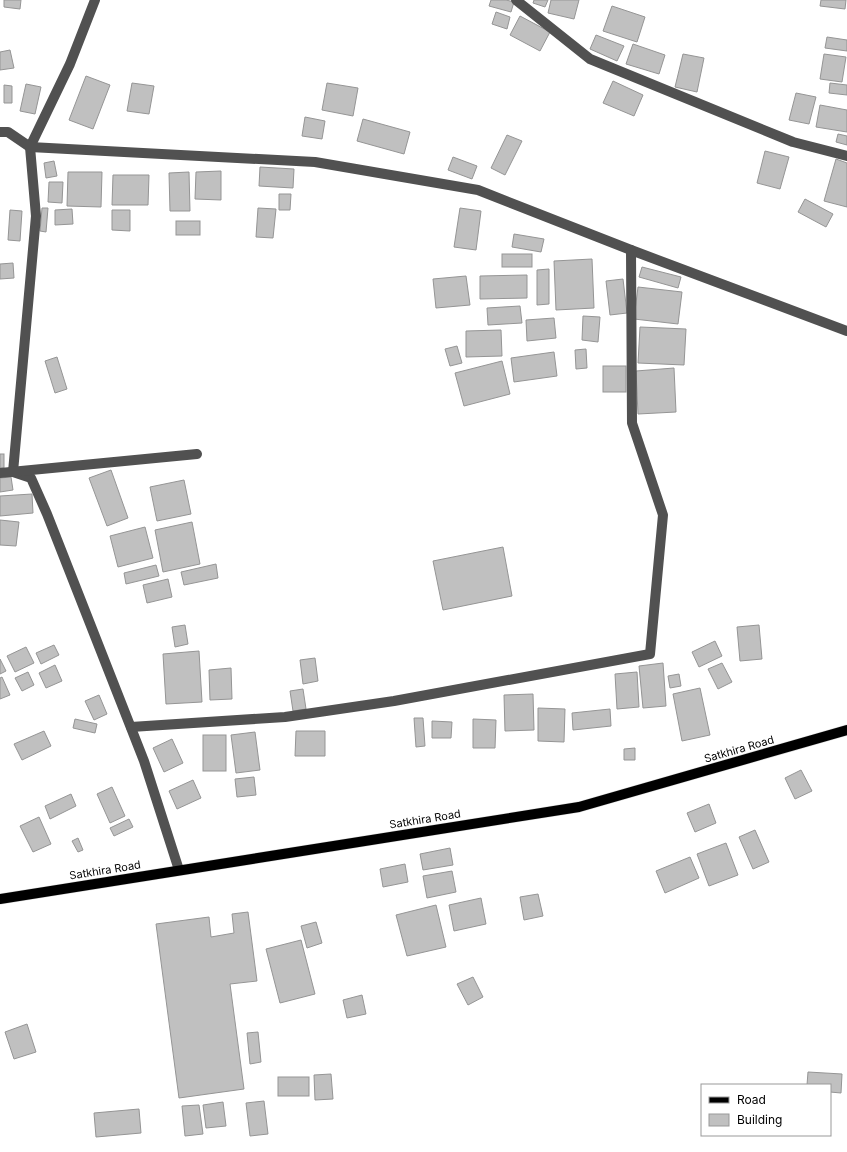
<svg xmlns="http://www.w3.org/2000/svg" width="847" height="1152" font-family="Inter,sans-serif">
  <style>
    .building { fill: #c0c0c0; stroke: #959595 }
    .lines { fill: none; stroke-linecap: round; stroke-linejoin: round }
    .major-casing { stroke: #dbdbdb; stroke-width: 11 }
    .minor { stroke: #515151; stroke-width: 10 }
    .major { stroke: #000; stroke-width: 10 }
    .labels { text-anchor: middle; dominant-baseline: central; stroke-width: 3; stroke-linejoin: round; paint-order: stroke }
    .street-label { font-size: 11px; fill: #000; stroke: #fff }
  </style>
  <rect width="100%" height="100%" fill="#fff"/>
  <!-- building -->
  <g class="building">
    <path d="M4 0H21L20 9 4 7Z"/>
    <path d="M491 0H506L514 2 511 12 489 6Z"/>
    <path d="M534 0H548L545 7 533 3Z"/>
    <path d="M551 0H579L574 19 548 13Z"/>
    <path d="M821 0H846L845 9 820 6Z"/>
    <path d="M612 6 645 17 637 42 603 31Z"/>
    <path d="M496 12 510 17 507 29 492 24Z"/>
    <path d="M520 16 550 32 540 51 510 35Z"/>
    <path d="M596 35 624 46 617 61 590 49Z"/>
    <path d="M827 37 847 40V51L825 48Z"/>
    <path d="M633 44 665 55 659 74 626 64Z"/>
    <path d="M10 50 14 68 0 70V52Z"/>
    <path d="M683 54 704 58 697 92 675 87Z"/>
    <path d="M824 54 846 57 842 82 820 79Z"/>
    <path d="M86 76 110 85 93 129 69 120Z"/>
    <path d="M613 81 643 95 634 116 603 103Z"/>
    <path d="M132 83 154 86 149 114 127 111Z"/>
    <path d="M327 83 358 88 353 116 322 110Z"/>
    <path d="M830 83 847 85V95L829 93Z"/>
    <path d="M26 84 41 87 35 114 20 111Z"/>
    <path d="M4 85 12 86V103H4Z"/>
    <path d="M796 93 816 97 809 124 789 120Z"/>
    <path d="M820 105 847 110V132L816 127Z"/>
    <path d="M305 117 325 121 322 139 302 136Z"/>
    <path d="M363 119 410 132 404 154 357 141Z"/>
    <path d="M838 134 847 136V145L836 142Z"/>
    <path d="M507 135 522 141 505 175 491 168Z"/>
    <path d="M765 151 789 157 780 189 757 183Z"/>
    <path d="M453 157 477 166 472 179 448 170Z"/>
    <path d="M836 159 847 163V207L824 201Z"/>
    <path d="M54 161 57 176 46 178 44 163Z"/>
    <path d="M260 167 294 169 293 188 259 186Z"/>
    <path d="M221 171V200L195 199 196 172Z"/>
    <path d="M68 172H102L101 207 67 206Z"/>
    <path d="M189 172 190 211H170L169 173Z"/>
    <path d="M113 175H149L148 205H112Z"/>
    <path d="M49 182H63L62 203 48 202Z"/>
    <path d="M279 194H291L290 210H279Z"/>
    <path d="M805 199 833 214 826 227 798 212Z"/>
    <path d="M42 208H48L46 232 40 231Z"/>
    <path d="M258 208 276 209 273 238 256 237Z"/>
    <path d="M460 208 481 211 476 250 454 247Z"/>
    <path d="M72 209 73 224 55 225V210Z"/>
    <path d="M10 210 22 211 20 241 8 240Z"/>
    <path d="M112 210H130V231L112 230Z"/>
    <rect x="176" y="221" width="24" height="14"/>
    <path d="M514 234 544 239 541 252 512 247Z"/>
    <rect x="502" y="254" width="30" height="13"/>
    <path d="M592 259 594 308 556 310 554 261Z"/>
    <path d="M13 263 14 278 0 279V264Z"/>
    <path d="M642 267 681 277 678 288 639 277Z"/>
    <path d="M549 269V304L537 305V270Z"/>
    <path d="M527 275V298L480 299V276Z"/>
    <path d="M466 276 470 305 436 308 433 279Z"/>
    <path d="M623 279 627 313 610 315 606 281Z"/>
    <path d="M638 287 682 292 678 324 634 319Z"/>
    <path d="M520 306 522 323 488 325 487 308Z"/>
    <path d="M583 316 600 317 598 342 582 340Z"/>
    <path d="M554 318 556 338 527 341 526 320Z"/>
    <path d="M640 327 686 329 684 365 638 363Z"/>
    <path d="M501 330 502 356 466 357V331Z"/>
    <path d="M457 346 462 363 450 366 445 349Z"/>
    <path d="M586 349 587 368 576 369 575 350Z"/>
    <path d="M554 352 557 376 514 382 511 358Z"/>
    <path d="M57 357 67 389 55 393 45 361Z"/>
    <path d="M502 361 510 394 464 406 455 373Z"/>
    <rect x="603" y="366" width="23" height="26"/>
    <path d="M674 368 676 412 638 414 636 371Z"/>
    <rect x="0" y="454" width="4" height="14"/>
    <path d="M111 470 128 518 107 526 89 478Z"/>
    <path d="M11 477 13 490 0 492V478Z"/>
    <path d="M184 480 191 514 157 521 150 487Z"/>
    <path d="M32 494 33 513 0 516V496Z"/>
    <path d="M0 520 19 522 16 546 0 545Z"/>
    <path d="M192 522 200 564 163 572 155 530Z"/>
    <path d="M145 527 153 558 118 567 110 536Z"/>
    <path d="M503 547 512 596 443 610 433 561Z"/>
    <path d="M216 564 218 578 184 585 181 572Z"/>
    <path d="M156 565 159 576 126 584 124 573Z"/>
    <path d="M168 579 172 597 147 603 143 585Z"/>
    <path d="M185 625 188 644 175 647 172 627Z"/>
    <path d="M759 625 762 659 740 661 737 627Z"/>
    <path d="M715 641 722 656 699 667 692 652Z"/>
    <path d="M54 645 59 655 41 664 36 653Z"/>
    <path d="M26 647 34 663 15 672 7 656Z"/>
    <path d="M199 651 202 702 166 704 163 654Z"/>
    <path d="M315 658 318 681 303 684 300 660Z"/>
    <path d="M0 659 6 671 0 674Z"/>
    <path d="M663 663 666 706 643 708 639 666Z"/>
    <path d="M722 663 732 682 718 689 708 669Z"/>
    <path d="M55 665 62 681 46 688 39 673Z"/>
    <path d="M231 668 232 699 210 700 209 670Z"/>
    <path d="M28 672 34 685 22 691 15 678Z"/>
    <path d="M637 672 639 707 617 709 615 674Z"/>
    <path d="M679 674 681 686 670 688 668 676Z"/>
    <path d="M2 677 10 695 0 699V678Z"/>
    <path d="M700 688 710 735 682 741 673 694Z"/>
    <path d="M303 689 306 709 293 711 290 691Z"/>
    <path d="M533 694 534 730 505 731 504 695Z"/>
    <path d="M99 695 107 714 94 720 85 701Z"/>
    <path d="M538 708 565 709 564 742 538 741Z"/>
    <path d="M610 709 611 726 573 730 572 713Z"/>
    <path d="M414 718H423L425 746 416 747Z"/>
    <path d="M75 719 97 724 95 733 73 728Z"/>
    <path d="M473 719 496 720 495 748H473Z"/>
    <path d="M432 721 452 722 451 738H432Z"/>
    <path d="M44 731 51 746 22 760 14 744Z"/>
    <path d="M296 731H325V756H295Z"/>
    <path d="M255 732 260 770 236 773 231 735Z"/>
    <rect x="203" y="735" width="23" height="36"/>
    <path d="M172 739 183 763 164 772 153 748Z"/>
    <path d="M635 748V760H624V749Z"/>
    <path d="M801 770 812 791 795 799 785 778Z"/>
    <path d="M254 777 256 795 237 797 235 779Z"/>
    <path d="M193 780 201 798 177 809 169 791Z"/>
    <path d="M112 787 125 816 110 823 97 794Z"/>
    <path d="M71 794 76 806 50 819 45 806Z"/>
    <path d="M709 804 716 823 695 832 687 813Z"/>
    <path d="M39 817 51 844 33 852 20 826Z"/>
    <path d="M129 819 133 827 114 836 110 828Z"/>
    <path d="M755 830 769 862 753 869 739 837Z"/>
    <path d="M78 838 83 850 78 852 72 841Z"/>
    <path d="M726 843 738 875 709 886 697 854Z"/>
    <path d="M450 848 453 865 423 870 420 854Z"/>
    <path d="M690 857 699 878 665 893 656 871Z"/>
    <path d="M405 864 408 882 383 887 380 869Z"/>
    <path d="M452 871 456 892 427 898 423 876Z"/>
    <path d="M538 894 543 916 524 920 520 897Z"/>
    <path d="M481 898 486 924 454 931 449 905Z"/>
    <path d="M436 905 446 947 407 956 396 915Z"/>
    <path d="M248 912 257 981 230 984 244 1089 179 1098 156 924 209 917 211 937 234 933 232 914Z"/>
    <path d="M316 922 322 943 307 948 301 926Z"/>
    <path d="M301 940 315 994 280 1003 266 949Z"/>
    <path d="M473 977 483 997 468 1005 457 984Z"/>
    <path d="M362 995 366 1014 347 1018 343 1000Z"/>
    <path d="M27 1024 36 1052 14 1059 5 1032Z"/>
    <path d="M258 1032 261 1062 250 1064 247 1033Z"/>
    <path d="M808 1072 842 1074 841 1093 830 1092V1085H807Z"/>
    <path d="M331 1074 333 1099 315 1100 314 1075Z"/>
    <rect x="278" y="1077" width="31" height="19"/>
    <path d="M264 1101 268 1134 250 1136 246 1103Z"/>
    <path d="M223 1102 226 1126 206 1128 203 1105Z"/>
    <path d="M199 1105 203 1134 185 1136 182 1106Z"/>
    <path d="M139 1109 141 1133 96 1137 94 1113Z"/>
  </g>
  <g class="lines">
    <defs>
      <path id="major" d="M0 899 579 807 847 730"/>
    </defs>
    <!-- major casing -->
    <use href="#major" class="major-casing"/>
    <!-- minor -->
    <g class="minor">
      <path d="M95 0 70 64 30 147 36 216 13 472 31 478 47 514 144 761 179 870"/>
      <path d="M516 0 590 59 793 142 847 156"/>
      <path d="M0 132H8L30 147 315 162 478 190 631 250 847 331"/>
      <path d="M0 473 197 454"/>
      <path d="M131 727 285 717 394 701 650 654 663 515 632 423 631 250"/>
    </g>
    <!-- major -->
    <use href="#major" class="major"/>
  </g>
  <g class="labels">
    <!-- street labels -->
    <g class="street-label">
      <text transform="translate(739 749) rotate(-16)">Satkhira Road</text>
      <text transform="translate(425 819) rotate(-9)">Satkhira Road</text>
      <text transform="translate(105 870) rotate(-9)">Satkhira Road</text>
    </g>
  </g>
  <!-- legend -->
  <rect x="701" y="1084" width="130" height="52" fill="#ffffff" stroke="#999999"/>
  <rect x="709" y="1097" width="20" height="6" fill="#000000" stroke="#999999"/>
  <text x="737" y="1104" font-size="12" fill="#000000">Road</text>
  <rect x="709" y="1114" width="20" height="12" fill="#c0c0c0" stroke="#999999"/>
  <text x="737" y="1124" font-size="12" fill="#000000">Building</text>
</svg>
